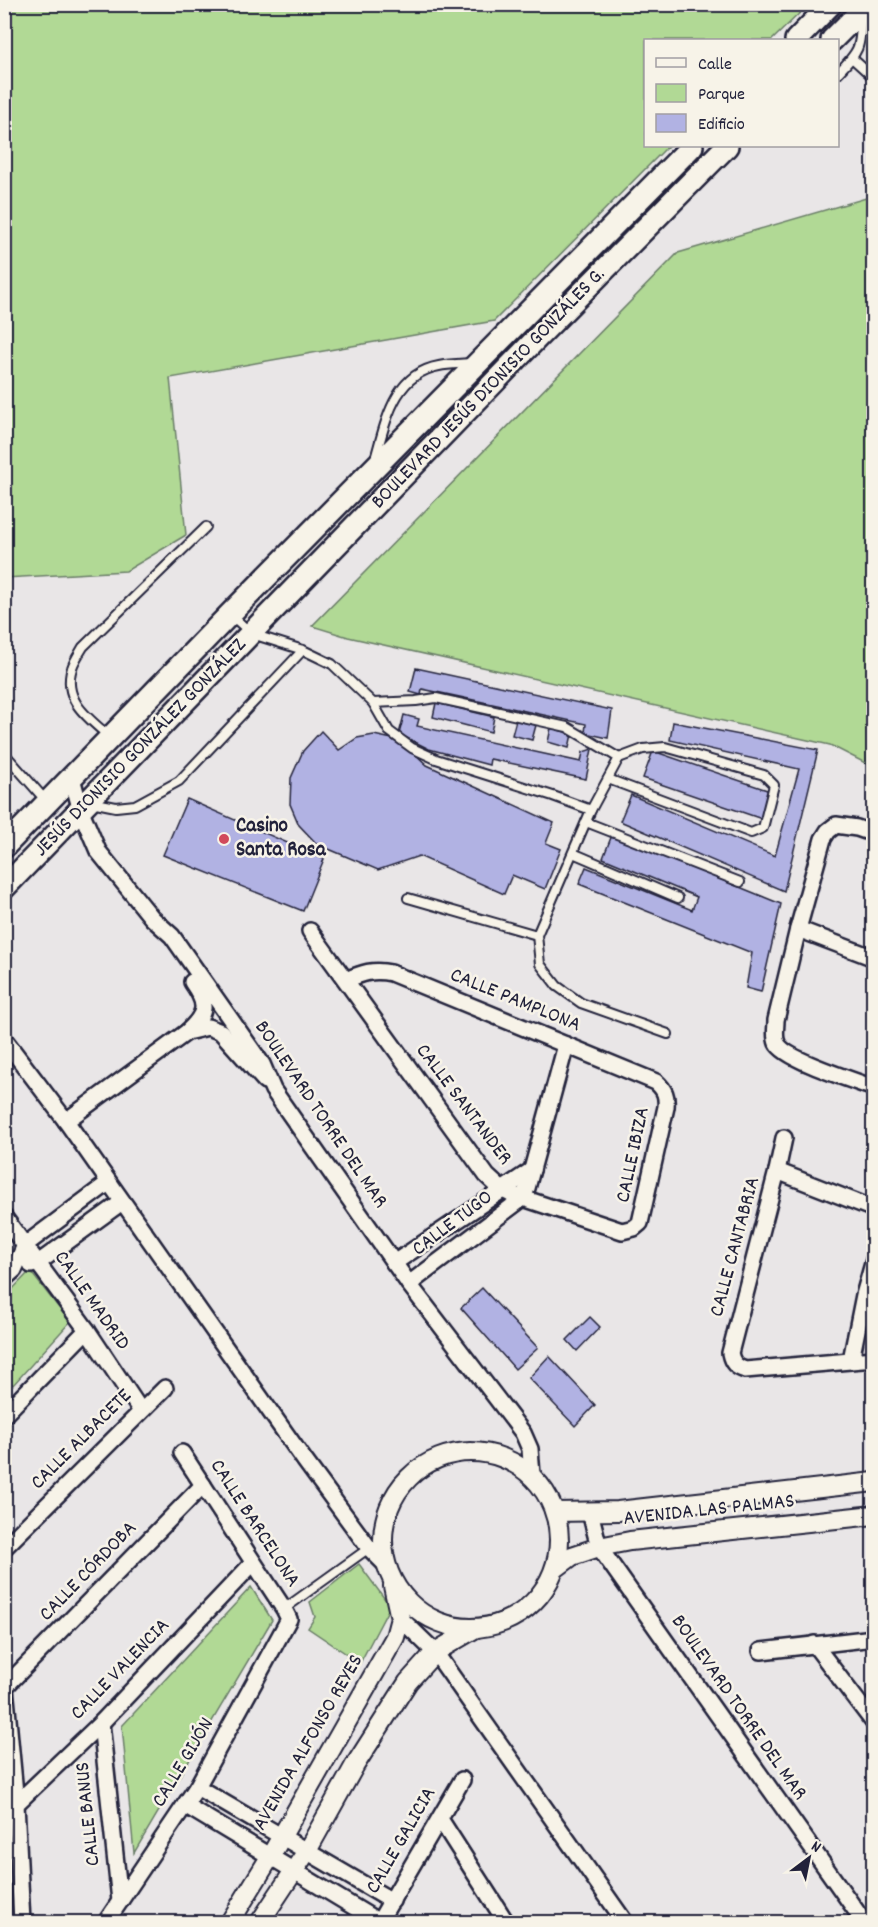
<svg xmlns="http://www.w3.org/2000/svg" width="878" height="1927" font-family="Dekko,sans-serif">
  <style>
    .green { fill: #b1d995; stroke: #6a7e68; stroke-width: 1.5 }
    .building { fill: #b1b2e3; stroke: #22223b; stroke-width: 1.5 }
    .lines { fill: none; stroke-linecap: round; stroke-linejoin: round }
    .service-casing { stroke: #22223b; stroke-width: 12 }
    .minor-casing { stroke: #22223b; stroke-width: 20 }
    .tertiary-casing { stroke: #22223b; stroke-width: 22 }
    .secondary-casing { stroke: #22223b; stroke-width: 26 }
    .service { stroke: #f7f3e8; stroke-width: 8 }
    .minor { stroke: #f7f3e8; stroke-width: 15 }
    .tertiary { stroke: #f7f3e8; stroke-width: 18 }
    .secondary { stroke: #f7f3e8; stroke-width: 21 }
    .poi-dot { fill: #d1495b; stroke: #f7f3e8; stroke-width: 2 }
    .labels { text-anchor: middle; dominant-baseline: central; stroke-width: 5; stroke-linejoin: round; paint-order: stroke }
    .street-label { font-size: 21px; fill: #22223b; stroke: #f7f3e8 }
    .poi-label { font-size: 21px; font-weight: bold; fill: #22223b; stroke: #f7f3e8; text-anchor: start }
  </style>
  <rect width="100%" height="100%" fill="#e9e6e7"/>
  <filter id="ink" filterUnits="userSpaceOnUse"><feTurbulence type="fractalNoise" baseFrequency=".0167" numOctaves="2"/><feDisplacementMap in="SourceGraphic" scale="12" xChannelSelector="R" yChannelSelector="G"/><feConvolveMatrix kernelMatrix="1 2 1 2 8 2 1 2 1" color-interpolation-filters="sRGB"/></filter>
  <g filter="url(#ink)">
    <!-- green -->
    <g class="green">
      <path d="M5 4H808V5L772 40H646V146H668L494 321 170 378 186 535 126 571 5 578Z"/>
      <path d="M873 196V767L830 745 348 637 312 626 678 253Z"/>
      <path d="M30 1271 70 1322 13 1385 5 1377V1297Z"/>
      <path d="M359 1564 390 1606 360 1663 308 1628 315 1617 310 1602Z"/>
      <path d="M251 1587 272 1620 134 1853 122 1726Z"/>
    </g>
    <!-- building -->
    <g class="building">
      <path d="M416 668 612 710 608 738 585 733 586 724 422 689 421 695 410 692Z"/>
      <path d="M436 703 494 717 491 732 433 717Z"/>
      <path d="M404 715 419 719 417 726 581 762 583 752 592 749 586 779 490 759 489 765 429 749 399 734Z"/>
      <path d="M516 720 536 725 532 740 512 735Z"/>
      <path d="M673 722 818 750 784 891 620 821 631 795 775 856 799 769 670 740Z"/>
      <path d="M551 728 572 734 569 748 548 742Z"/>
      <path d="M321 731 339 750 357 738 374 735 392 739 414 753 427 765 554 823 546 843 561 849 545 889 512 875 504 894 419 856 378 870 317 844 299 825 290 804 291 778 303 751Z"/>
      <path d="M653 751 770 791 762 819 643 778Z"/>
      <path d="M187 799 324 859 303 911 163 855Z"/>
      <path d="M612 835 781 904 761 992 746 988 752 953 579 884 586 867 692 910 697 897 603 858Z"/>
      <path d="M482 1288 538 1348 515 1369 461 1308Z"/>
      <path d="M590 1317 600 1327 577 1351 567 1340Z"/>
      <path d="M549 1356 595 1405 575 1426 529 1378Z"/>
    </g>
    <g class="lines">
      <defs>
        <g id="service">
          <path d="M852 58 874 78"/>
          <path d="M838 73C859 51 861 48 861 17"/>
          <path d="M375 459C386 421 394 374 439 366 449 364 461 364 471 363"/>
          <path d="M231 615 252 634 303 650 332 664 373 703 389 731 412 748 436 759 553 796 591 810 537 935 540 964 557 986 581 1003 668 1034"/>
          <path d="M373 703 416 701 436 698 567 727 619 758 591 810"/>
          <path d="M110 737C88 718 62 700 72 668 74 661 79 654 83 647L206 527"/>
          <path d="M4 753 47 802"/>
          <path d="M608 779 751 833 763 828 774 785 764 775 665 747 643 749 619 758"/>
          <path d="M91 802 116 807 135 805 179 781 303 650"/>
          <path d="M586 822 740 882"/>
          <path d="M573 853 678 898"/>
          <path d="M408 898 537 935"/>
          <path d="M284 1609 369 1548"/>
        </g>
        <g id="minor">
          <path d="M72 778 81 811 98 851 152 918 172 936 262 1064 273 1090 409 1284 523 1433 530 1449 532 1475"/>
          <path d="M874 834 857 828 836 825 828 831 823 839 798 929 776 1020C776 1028 774 1036 777 1043 784 1059 855 1081 874 1088"/>
          <path d="M798 929 874 958"/>
          <path d="M310 931 487 1176 501 1189 511 1194 622 1231 634 1228 640 1223 666 1107C667 1096 665 1090 656 1082L391 973C373 969 362 973 346 980"/>
          <path d="M187 1032 208 1027 221 1032 265 1081"/>
          <path d="M4 1039 66 1121 305 1461 369 1548 386 1565"/>
          <path d="M66 1121 187 1032C207 1013 208 1005 192 982"/>
          <path d="M784 1138 777 1171 730 1353C732 1363 736 1367 745 1370L874 1359"/>
          <path d="M777 1171 874 1209"/>
          <path d="M4 1217 87 1330 141 1411"/>
          <path d="M394 1263 532 1170"/>
          <path d="M31 1265 38 1263 122 1202"/>
          <path d="M4 1279 14 1270 25 1245 108 1183"/>
          <path d="M409 1284 523 1198 527 1188 566 1045"/>
          <path d="M851 1360 864 1295 874 1260"/>
          <path d="M4 1415 87 1330"/>
          <path d="M590 1512 599 1547 864 1922"/>
          <path d="M4 1548 165 1388"/>
          <path d="M400 1618 435 1652 625 1922"/>
          <path d="M814 1644 874 1723"/>
          <path d="M761 1651 874 1638"/>
          <path d="M5 1687 16 1804 22 1922"/>
          <path d="M4 1688 203 1485"/>
          <path d="M101 1723 120 1901"/>
          <path d="M197 1787 392 1901"/>
          <path d="M16 1804 101 1723 253 1563"/>
          <path d="M185 1805 379 1922"/>
          <path d="M440 1819 506 1922"/>
          <path d="M106 1922 197 1787 289 1619 284 1609 182 1453"/>
          <path d="M379 1922 462 1780"/>
        </g>
        <g id="tertiary">
          <circle cx="471" cy="1540" r="88"/>
          <path d="M555 1512 618 1511 874 1482"/>
          <path d="M556 1568 572 1556 599 1547 630 1541 874 1515"/>
          <path d="M230 1922 270 1857 395 1637 400 1618 393 1586"/>
          <path d="M260 1922 307 1851 355 1765 408 1682 435 1652 476 1628"/>
        </g>
        <g id="secondary">
          <path d="M796 40 831 4"/>
          <path d="M832 40 868 4"/>
          <path d="M4 847 230 614 692 146"/>
          <path d="M4 888 538 337 727 146"/>
        </g>
      </defs>
      <!-- service casing -->
      <use href="#service" class="service-casing"/>
      <!-- minor casing -->
      <use href="#minor" class="minor-casing"/>
      <!-- tertiary casing -->
      <use href="#tertiary" class="tertiary-casing"/>
      <!-- secondary casing -->
      <use href="#secondary" class="secondary-casing"/>
      <!-- service -->
      <use href="#service" class="service"/>
      <!-- minor -->
      <use href="#minor" class="minor"/>
      <!-- tertiary -->
      <use href="#tertiary" class="tertiary"/>
      <!-- secondary -->
      <use href="#secondary" class="secondary"/>
    </g>
  </g>
  <!-- markers -->
  <circle class="poi-dot" cx="224" cy="839" r="6"/>
  <g class="labels">
    <!-- street labels -->
    <g class="street-label">
      <text transform="translate(489 389) rotate(-46)">BOULEVARD JESÚS DIONISIO GONZÁLES G.</text>
      <text transform="translate(141 748) rotate(-46)">JESÚS DIONISIO GONZÁLEZ GONZÁLEZ</text>
      <text transform="translate(515 1001) rotate(22)">CALLE PAMPLONA</text>
      <text transform="translate(463 1105) rotate(53)">CALLE SANTANDER</text>
      <text transform="translate(320 1115) rotate(56)">BOULEVARD TORRE DEL MAR</text>
      <text transform="translate(634 1155) rotate(-78)">CALLE IBIZA</text>
      <text transform="translate(453 1224) rotate(-37)">CALLE TUGO</text>
      <text transform="translate(736 1247) rotate(-75)">CALLE CANTABRIA</text>
      <text transform="translate(91 1301) rotate(55)">CALLE MADRID</text>
      <text transform="translate(82 1440) rotate(-45)">CALLE ALBACETE</text>
      <text transform="translate(709 1511) rotate(-6)">AVENIDA LAS PALMAS</text>
      <text transform="translate(254 1524) rotate(57)">CALLE BARCELONA</text>
      <text transform="translate(89 1572) rotate(-46)">CALLE CÓRDOBA</text>
      <text transform="translate(121 1670) rotate(-46)">CALLE VALENCIA</text>
      <text transform="translate(738 1708) rotate(55)">BOULEVARD TORRE DEL MAR</text>
      <text transform="translate(309 1743) rotate(-60)">AVENIDA ALFONSO REYES</text>
      <text transform="translate(184 1763) rotate(-59)">CALLE GIJÓN</text>
      <text transform="translate(89 1814) rotate(-96)">CALLE BANUS</text>
      <text transform="translate(402 1841) rotate(-60)">CALLE GALICIA</text>
    </g>
    <!-- poi labels -->
    <g class="poi-label">
      <text x="236" y="827">Casino<tspan x="236" dy="24">Santa Rosa</tspan></text>
    </g>
  </g>
  <!-- margin -->
  <rect width="878" height="1927" fill="none" stroke="#f7f3e8" stroke-width="24"/>
  <rect x="12" y="12" width="854" height="1903" fill="none" stroke="#22223b" stroke-width="2" filter="url(#ink)"/>
  <!-- legend -->
  <rect x="644" y="39" width="195" height="108" fill="#f7f3e8" stroke="#a29fa3" stroke-width="1.5"/>
  <rect x="656" y="58" width="30" height="9" fill="#f7f3e8" stroke="#a29fa3" stroke-width="1.5"/>
  <text x="698" y="69" font-size="18" fill="#22223b">Calle</text>
  <rect x="656" y="84" width="30" height="18" fill="#b1d995" stroke="#a29fa3" stroke-width="1.5"/>
  <text x="698" y="99" font-size="18" fill="#22223b">Parque</text>
  <rect x="656" y="114" width="30" height="18" fill="#b1b2e3" stroke="#a29fa3" stroke-width="1.5"/>
  <text x="698" y="129" font-size="18" fill="#22223b">Edificio</text>
  <!-- north arrow -->
  <g transform="translate(809 1858) rotate(32)" stroke="#f7f3e8" stroke-width="4.5" paint-order="stroke">
  <path d="M0-4.5L10 22L0 15L-10 22Z" fill="#22223b"/>
  <text y="-9" font-size="16" font-weight="bold" text-anchor="middle" fill="#22223b">N</text>
  </g>
</svg>
